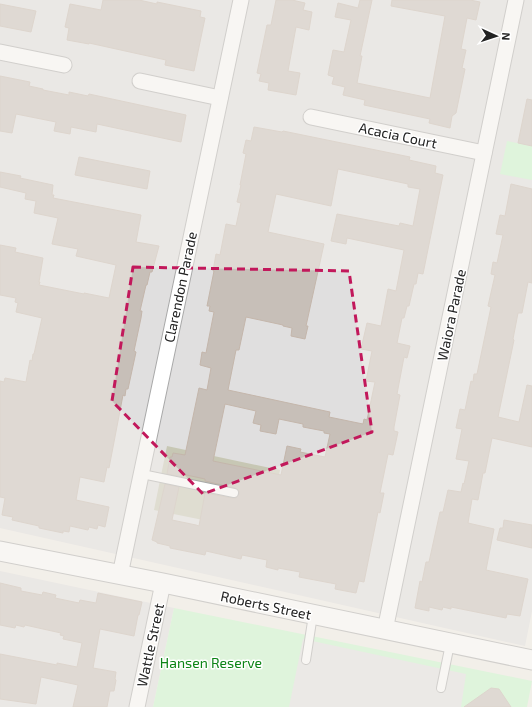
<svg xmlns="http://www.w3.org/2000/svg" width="532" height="707" font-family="'Exo 2',sans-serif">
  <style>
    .residential { fill: #e0dfdf }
    .construction { fill: #c7c7b4 }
    .park { fill: #c8facc }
    .parking { fill: #e2e2e2 }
    .building { fill: #c7bfb8; stroke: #c4b6ab; fill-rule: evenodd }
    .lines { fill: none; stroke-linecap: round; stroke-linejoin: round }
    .service-casing { stroke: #a9a9a9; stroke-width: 10 }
    .minor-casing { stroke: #a9a9a9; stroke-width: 17 }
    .tertiary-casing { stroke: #a9a9a9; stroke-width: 21 }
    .service { stroke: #fff; stroke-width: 8 }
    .minor { stroke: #fff; stroke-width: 15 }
    .tertiary { stroke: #fff; stroke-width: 19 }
    .marked { fill: none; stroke: #c2185b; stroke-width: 3; stroke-dasharray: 8 5; stroke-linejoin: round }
    .labels { text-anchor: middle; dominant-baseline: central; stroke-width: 3; stroke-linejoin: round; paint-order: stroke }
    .street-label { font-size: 14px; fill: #222; stroke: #fff }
    .park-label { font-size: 14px; fill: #0c8416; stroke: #fff }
  </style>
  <rect width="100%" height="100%" fill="#f2efe9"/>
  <!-- residential -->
  <g class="residential">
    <path d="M0 0H532V611L525 646 0 528Z"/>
    <path d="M0 571 174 608 153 707H0Z"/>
  </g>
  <!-- construction -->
  <path class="construction" d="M167 446 280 470 267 533 154 510Z"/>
  <!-- park -->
  <g class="park">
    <path d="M507 141 532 146V180L500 174Z"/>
    <path d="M174 608 532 681 527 707H153Z"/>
  </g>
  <!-- parking -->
  <path class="parking" d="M303 639 466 674 461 707H289Z"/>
  <!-- building -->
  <g class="building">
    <path d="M103 0H139L157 4V2L201 11 200 17 205 18 194 71 165 65 166 60 89 43V44L67 40 69 28 65 27 70 4 101 10Z"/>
    <path d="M276 0H292L305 3 303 10 312 12 309 30 296 27 288 71 300 73 296 95 268 90 269 83 259 81 261 74 257 73 267 25H271Z"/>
    <path d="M360 0H372L360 56H362L357 83 430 98 445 16 391 6 392 0H470L480 2 476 20 467 18 461 49 466 50 462 68 465 69 456 113 452 116 450 128 429 123 430 119 364 105 365 100 343 95 345 87 332 84 334 77 328 75 333 50 344 52 351 20 335 17 338 3 358 8Z"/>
    <path d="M0 4 36 11 31 32 0 26Z"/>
    <path d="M0 76 30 82 29 86 43 89V90L69 95V92L88 96 89 94 186 115 181 142 97 124 96 132 71 127 70 134 54 131 56 122 16 114 12 133 0 131Z"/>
    <path d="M527 99 532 100V146L518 143Z"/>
    <path d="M254 127 282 132 283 131 410 157 409 160 436 166 435 173 443 175 423 274 418 273 416 284H414L409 306H407L404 318H402L397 343 410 346 407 358 404 357 397 394 400 395 394 427V431L398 432 393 455 388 454 380 493H384L380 513 378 512 364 582 359 581 356 593 335 589 336 584 299 577 300 572 278 568V570L266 567 267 560 242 555 241 559 206 551 205 555 170 548V546L157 543V542L152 540 165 484 179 487 172 520 196 525 199 526 205 493 233 498H236L239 494V491L235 488 205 481V479L182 474V477L167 474 170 457H172L173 453 185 455 199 388 207 390 211 368 200 365 202 352 206 353 214 312 209 311 210 306H207L214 271H213L216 254 220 255 226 224 236 226 241 203 237 202 241 185H240L246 154 243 153 246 140 251 141ZM338 169 408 184V187L420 189 413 226 400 223 399 226 337 214 331 241 346 244 347 238 404 250 396 291 388 289 381 326 367 323 361 349 372 351 366 381 375 382 367 420 364 419 363 424 329 417 330 412 228 390 236 350H239L246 317 283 325V326L292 328 291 336 305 339 308 326H306L324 244 268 232 276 194 331 206ZM225 404 256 411 253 423 261 425 260 431 276 434 279 419 303 424V427L324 431V433L330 434 325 457 300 452 301 449 287 446 281 475 213 461Z"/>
    <path d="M79 157 150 171 147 189 75 175Z"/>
    <path d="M0 172 21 176 20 178 53 185 52 195H54L53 198 141 215 136 242 159 246 152 272H150L147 285H146L140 311H142L141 318 134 351 136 352 128 389H126L125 396 123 395 109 468 107 467 104 482 80 477 76 500 109 507 105 527 98 525 97 529 89 527 88 530 70 526 69 532 63 531V533L39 528V526L12 520 13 517 2 515 5 498 0 497V381L4 382 5 378 26 382 30 360 32 361 33 354H34L42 318 16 312 18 303 15 302 16 298 0 295V245L16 248 15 252 43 258 39 282H40L39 285 84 294V293L109 298 116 265 76 256 78 249 52 244 58 218 34 213 36 201 25 199 26 193 0 187Z"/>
    <path d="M511 184 532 189V283L528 282 522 313H518L513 339 514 340 498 417 519 422 527 385 532 386V447L492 438 485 473H483L478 500 472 499 468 523 494 529 486 570 528 579 520 616 507 614 506 618 451 607V609L443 607 442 610 429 607V611L415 608 420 581 422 582 426 562H429L440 512H443L448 490 461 492 463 483 464 484 469 461 456 459 462 429 456 428 460 409 465 410 471 381 473 382 474 374H477L491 307 488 306 495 275 491 274 493 262 497 263 503 235 496 234 500 215 505 216Z"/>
    <path d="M504 520 532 525V548L497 540 500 528H503Z"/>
    <path d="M0 583 21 588V591L42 595 43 592 56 595 55 598 79 603 80 600 96 603 98 593 142 602 139 615H138L134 636 100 629 93 668 116 672 115 679 116 680 114 691H110L107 707H73L78 685 41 677 36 704 0 699V654L57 665V663L77 667 82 643 63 639 64 636 60 635 61 633 25 625 24 627 16 625 15 628 0 625Z"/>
    <path d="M491 688 499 689 511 707H464Z"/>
  </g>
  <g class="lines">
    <defs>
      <g id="service">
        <path d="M142 474 234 493"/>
        <path d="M306 660 313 615"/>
        <path d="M441 688 450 644"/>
      </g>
      <g id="minor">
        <path d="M0 52 64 65"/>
        <path d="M140 81 220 98"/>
        <path d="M311 117 484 153"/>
        <path d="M120 575 241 0"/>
        <path d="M385 630 516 0"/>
        <path d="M137 707 163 583"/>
      </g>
      <path id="tertiary" d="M0 551 163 583 532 660"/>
    </defs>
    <!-- service casing -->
    <use href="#service" class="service-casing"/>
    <!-- minor casing -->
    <use href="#minor" class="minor-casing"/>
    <!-- tertiary casing -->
    <use href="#tertiary" class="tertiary-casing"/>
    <!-- service -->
    <use href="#service" class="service"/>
    <!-- minor -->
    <use href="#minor" class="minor"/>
    <!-- tertiary -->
    <use href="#tertiary" class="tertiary"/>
  </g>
  <!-- marked area -->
  <path d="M0 0H532V707H0ZM133 267 349 271 372 432 203 494 112 401Z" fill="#f2efe9" fill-opacity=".55" fill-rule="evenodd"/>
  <path class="marked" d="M133 267 349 271 372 432 203 494 112 401Z"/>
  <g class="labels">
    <!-- street labels -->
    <g class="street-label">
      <text transform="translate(398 135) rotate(12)">Acacia Court</text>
      <text transform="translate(180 287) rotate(-78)">Clarendon Parade</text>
      <text transform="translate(451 315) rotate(-78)">Waiora Parade</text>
      <text transform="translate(266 605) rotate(12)">Roberts Street</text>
      <text transform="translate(150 645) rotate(-78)">Wattle Street</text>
    </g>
    <!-- park labels -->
    <g class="park-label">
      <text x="211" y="662">Hansen Reserve</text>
    </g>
  </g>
  <!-- north arrow -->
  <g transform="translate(496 36) rotate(93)" stroke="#ffffff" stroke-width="3" paint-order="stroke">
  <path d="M0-3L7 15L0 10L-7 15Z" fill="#222222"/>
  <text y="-6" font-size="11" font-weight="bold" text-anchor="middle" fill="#222222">N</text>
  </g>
</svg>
